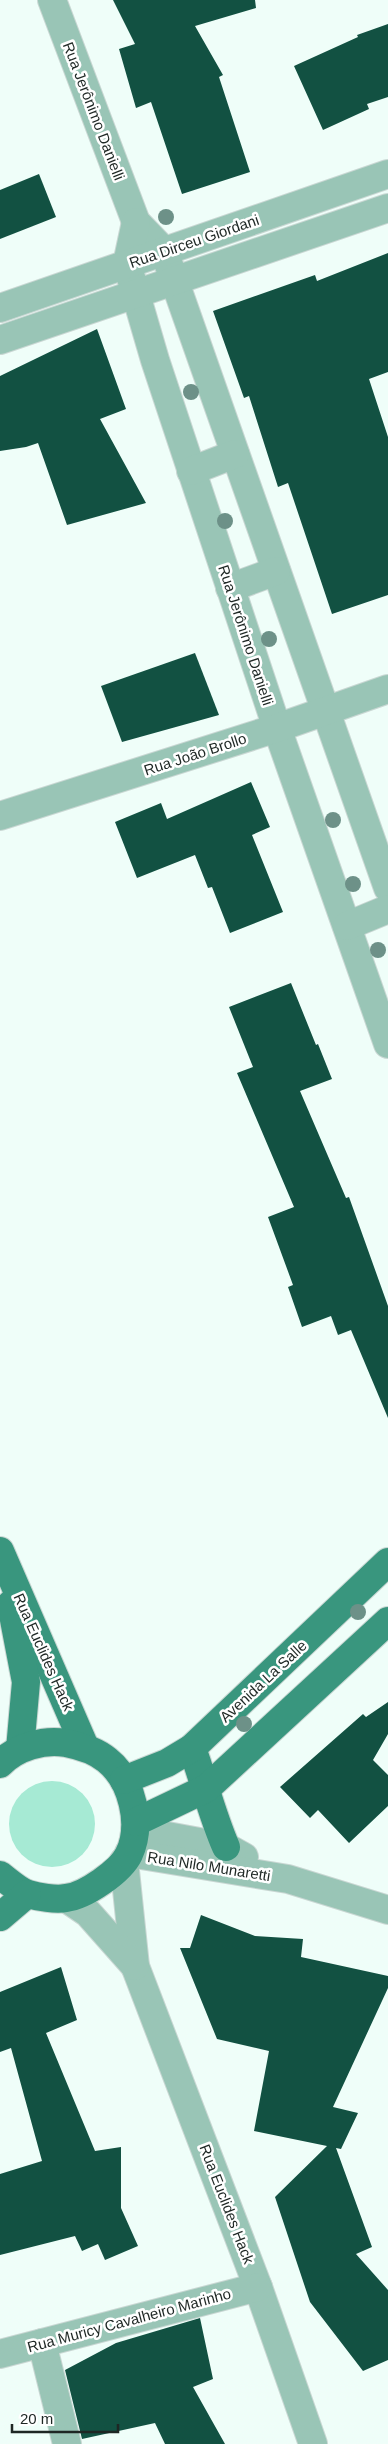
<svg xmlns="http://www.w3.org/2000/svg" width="388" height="2444" font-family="Arial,sans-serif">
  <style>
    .green { fill: #a6ead4 }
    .building { fill: #125142 }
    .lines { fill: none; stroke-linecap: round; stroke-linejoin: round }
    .minor-casing { stroke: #c9d7d3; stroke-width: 30 }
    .major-casing { stroke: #c9d7d3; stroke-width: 30 }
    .minor { stroke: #99c5b6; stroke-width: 28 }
    .major { stroke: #39967e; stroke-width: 28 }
    .tree { fill: #6d9188 }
    .labels { text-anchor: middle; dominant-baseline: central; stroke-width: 5; stroke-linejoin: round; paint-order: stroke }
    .street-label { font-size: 15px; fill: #1e2724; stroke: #fff }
  </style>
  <rect width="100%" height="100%" fill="#effef9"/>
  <!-- green -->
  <circle class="green" cx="52" cy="1824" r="43"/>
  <!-- building -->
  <g class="building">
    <path d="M113 0H255L256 8 195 26 223 75 219 77 250 172 182 194 151 102 136 108 119 49 135 44Z"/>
    <path d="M388 24V97L367 104 369 109 323 130 294 66 358 37 357 35Z"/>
    <path d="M39 174 56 217 0 239V190Z"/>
    <path d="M388 253V372L369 379 388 437V595L332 614 288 483 278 487 249 396 244 398 213 311 315 275 317 281Z"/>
    <path d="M97 329 126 409 100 419 146 503 67 525 38 443 26 447 0 451V376Z"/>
    <path d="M195 653 219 715 122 742 101 686Z"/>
    <path d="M251 782 270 827 252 835 283 912 230 933 212 887 208 888 195 855 137 878 115 822 161 803 167 819Z"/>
    <path d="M291 983 316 1045 318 1044 332 1079 300 1091 346 1198 349 1197 388 1306V1418L351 1330 338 1335 331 1316 302 1327 288 1287 293 1285 268 1217 294 1207 237 1073 253 1067 229 1007Z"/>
    <path d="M388 1702V1734L373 1760 388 1775V1806L349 1843 318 1810 310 1818 280 1787 363 1714 366 1717Z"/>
    <path d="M201 1915 255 1936 303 1939 301 1957 388 1976V1988L333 2107 358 2113 341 2149 336 2148 372 2247 356 2254 388 2290V2360L363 2371 310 2302 275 2197 327 2146 254 2131 269 2051 217 2039 180 1948H190Z"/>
    <path d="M61 1967 77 2020 46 2033 95 2151 121 2147V2208L138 2246 105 2260 98 2244 82 2251 75 2236 0 2255V2174L42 2161 11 2048 0 2052V1992Z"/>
    <path d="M200 2318 213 2379 193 2387 225 2444H165L155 2423 82 2439 65 2370 116 2343Z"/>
  </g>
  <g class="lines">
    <defs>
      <g id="minor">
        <path d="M52 0 136 222 164 251 388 888"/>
        <path d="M136 222 127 264 155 360 277 728 388 1044"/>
        <path d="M0 308 388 174"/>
        <path d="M0 340 388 208"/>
        <path d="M191 471 235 454"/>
        <path d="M230 588 276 571"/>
        <path d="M0 816 277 728 388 689"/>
        <path d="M347 926 388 909"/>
        <path d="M135 1830 226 1847 244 1857"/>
        <path d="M129 1853 288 1879 388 1910"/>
        <path d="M124 1861 135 1966 258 2287 313 2444"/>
        <path d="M66 1898 88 1913 135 1966"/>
        <path d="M42 2343 67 2444"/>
        <path d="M0 2354 258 2287"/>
      </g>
      <g id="major">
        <path d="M0 1551 85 1747"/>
        <path d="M11 1604 26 1682 20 1749"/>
        <path d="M192 1748C204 1781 212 1815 226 1847"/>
        <path d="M0 1764C16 1747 44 1739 66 1743 81 1746 95 1750 107 1760 132 1780 143 1824 129 1854 121 1871 85 1896 66 1898 56 1900 38 1897 28 1894 19 1891 8 1881 0 1875"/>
        <path d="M124 1780 167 1763 192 1748 388 1562"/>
        <path d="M136 1822 207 1788 388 1621"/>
        <path d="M0 1917 27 1894"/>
      </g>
    </defs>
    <!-- minor casing -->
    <use href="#minor" class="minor-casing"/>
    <!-- major casing -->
    <use href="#major" class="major-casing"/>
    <!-- minor -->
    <use href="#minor" class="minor"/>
    <!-- major -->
    <use href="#major" class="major"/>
  </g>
  <!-- trees -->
  <g class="tree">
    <circle cx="166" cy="217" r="8"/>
    <circle cx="191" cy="392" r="8"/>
    <circle cx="225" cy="521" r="8"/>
    <circle cx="269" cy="639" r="8"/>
    <circle cx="333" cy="820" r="8"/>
    <circle cx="353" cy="884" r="8"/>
    <circle cx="378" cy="950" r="8"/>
    <circle cx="358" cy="1612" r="8"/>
    <circle cx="244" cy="1724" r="8"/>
  </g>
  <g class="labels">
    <!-- street labels -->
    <g class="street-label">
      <text transform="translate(94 111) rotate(69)">Rua Jerônimo Danielli</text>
      <text transform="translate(194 241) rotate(-19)">Rua Dirceu Giordani</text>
      <text transform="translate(246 635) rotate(72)">Rua Jerônimo Danielli</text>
      <text transform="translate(195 754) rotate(-18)">Rua João Brollo</text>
      <text transform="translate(44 1652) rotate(66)">Rua Euclides Hack</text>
      <text transform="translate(263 1681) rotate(-43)">Avenida La Salle</text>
      <text transform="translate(209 1866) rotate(9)">Rua Nilo Munaretti</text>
      <text transform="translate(227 2204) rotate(69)">Rua Euclides Hack</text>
      <text transform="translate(129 2320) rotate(-15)">Rua Muricy Cavalheiro Marinho</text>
    </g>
  </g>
  <!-- scale -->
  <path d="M12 2424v8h106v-8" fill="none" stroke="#1e2724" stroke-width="2.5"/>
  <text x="20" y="2424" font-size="15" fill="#1e2724" stroke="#ffffff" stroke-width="4" paint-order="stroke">20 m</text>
</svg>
